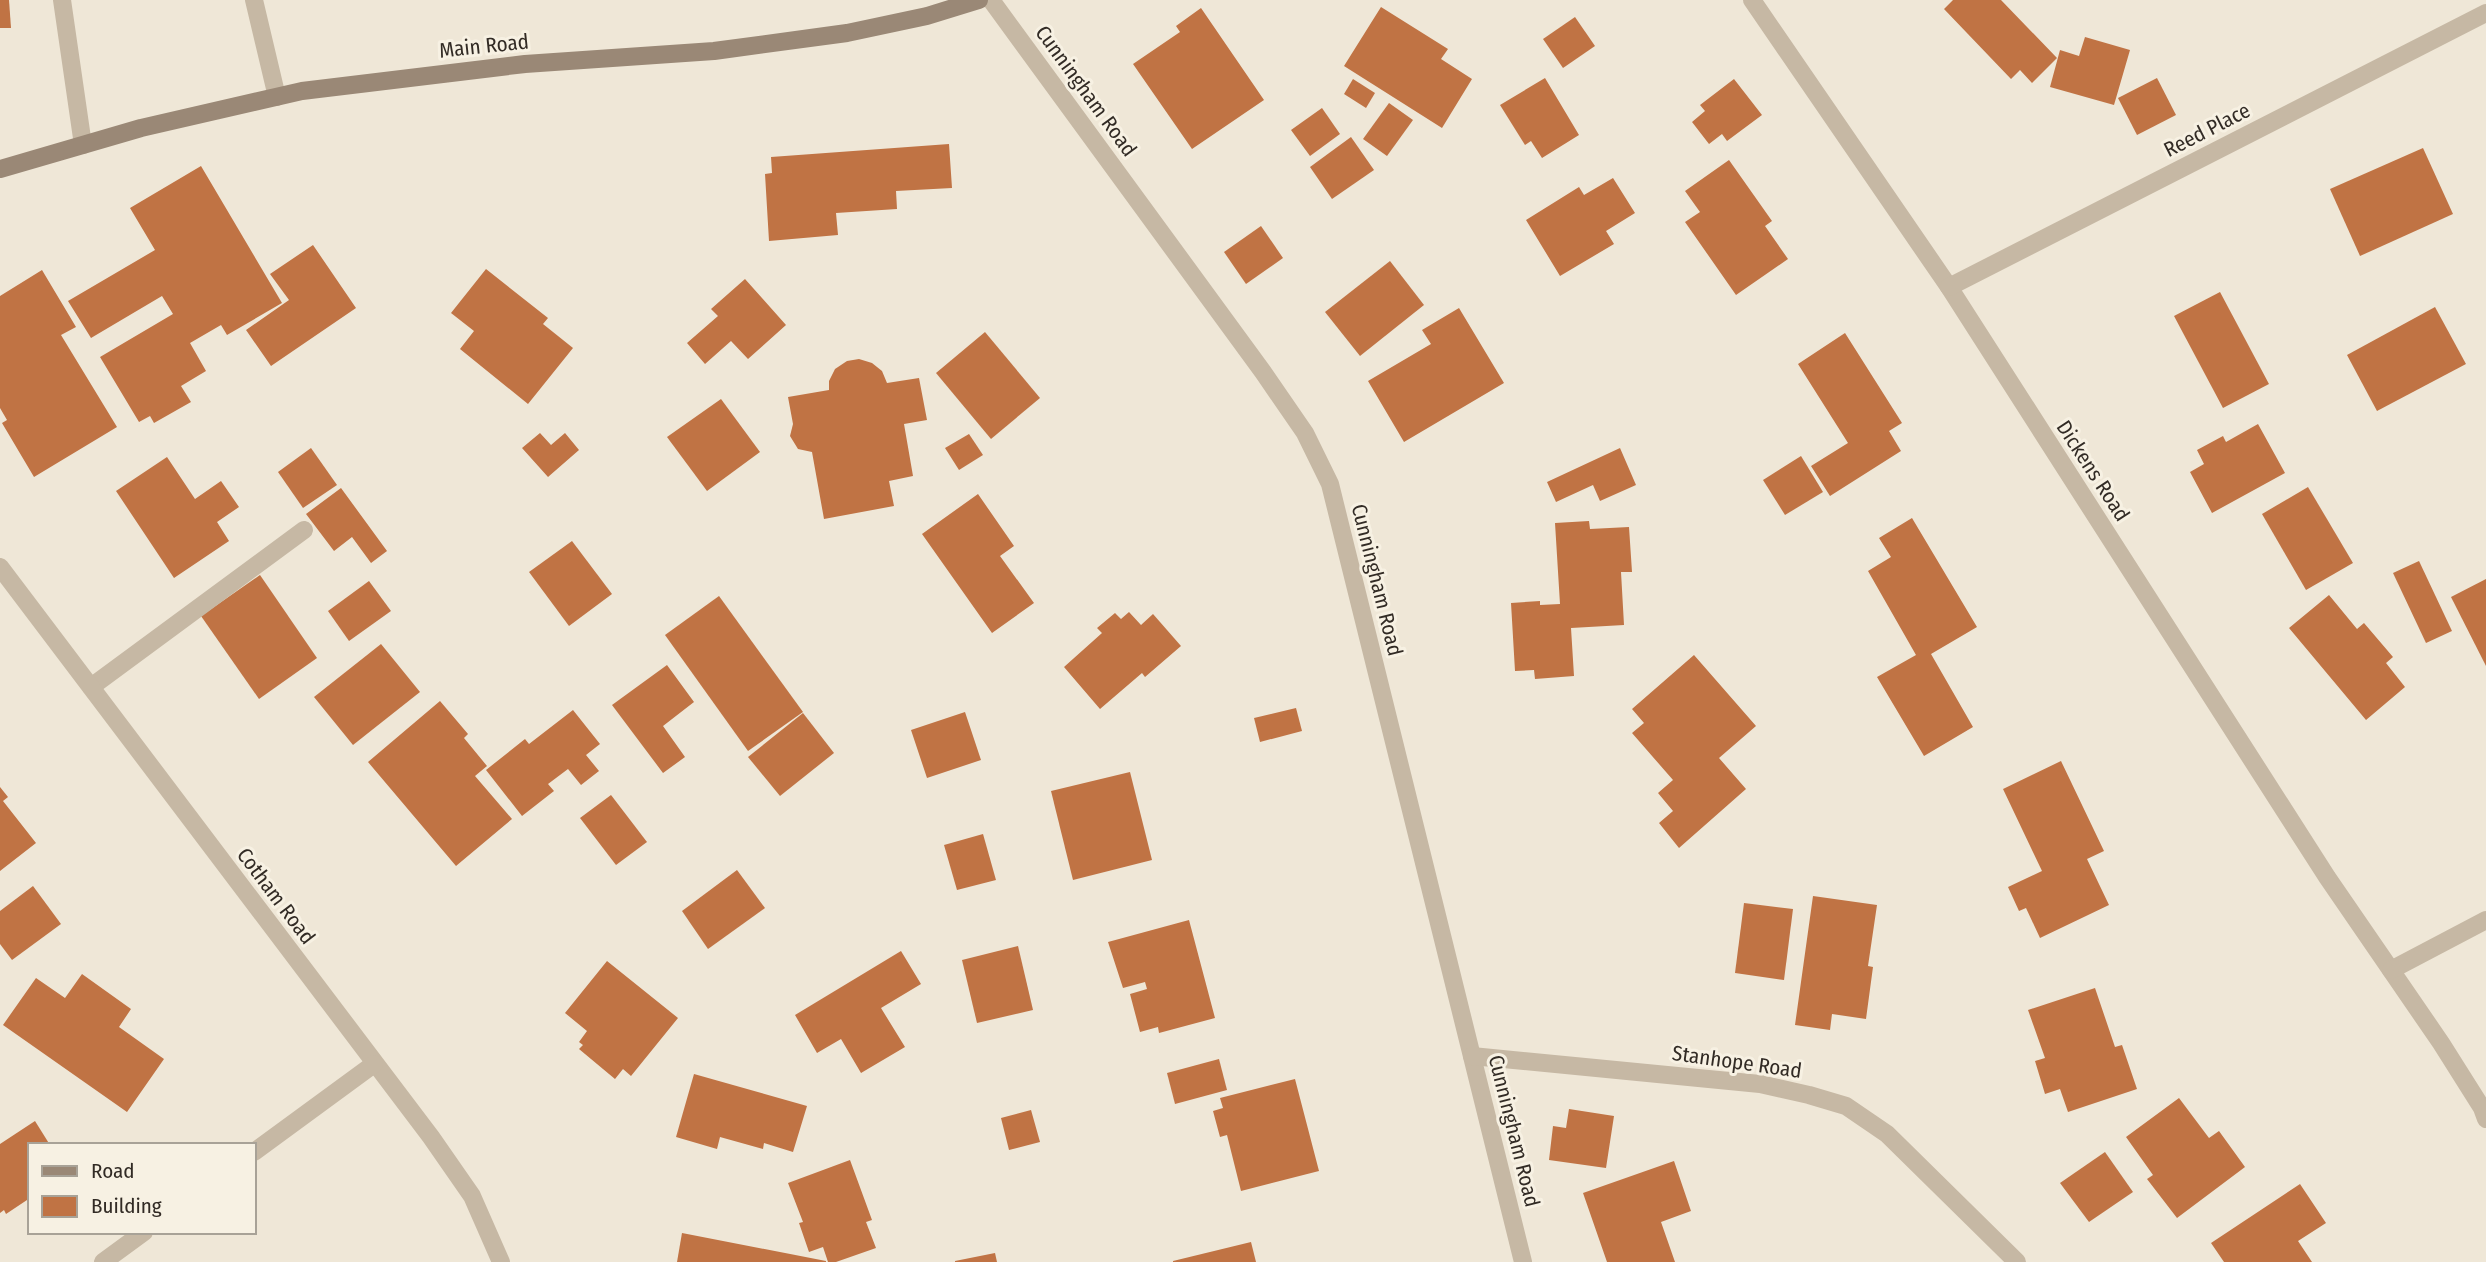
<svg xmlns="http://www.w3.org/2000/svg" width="2486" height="1262" font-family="'Fira Sans Condensed',sans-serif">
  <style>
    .building { fill: #c07344 }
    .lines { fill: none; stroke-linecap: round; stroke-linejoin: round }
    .lane { stroke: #c6b8a4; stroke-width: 18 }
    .street { stroke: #c6b8a4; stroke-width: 18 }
    .secondary { stroke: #9a8876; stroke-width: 18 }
    .labels { text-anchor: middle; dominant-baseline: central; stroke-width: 6; stroke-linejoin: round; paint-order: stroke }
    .street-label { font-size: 21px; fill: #322b25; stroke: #f7f1e3 }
  </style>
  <rect width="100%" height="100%" fill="#efe7d7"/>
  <!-- building -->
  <g class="building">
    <path d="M0 0H9L11 28H0Z"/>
    <path d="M1953 0H2001L2057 58 2032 83 2020 70 2011 79 1944 9Z"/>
    <path d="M1381 7 1448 49 1441 59 1472 79 1442 128 1344 66Z"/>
    <path d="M1201 8 1264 100 1192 149 1133 64 1180 32 1176 26Z"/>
    <path d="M1575 17 1595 46 1563 68 1543 39Z"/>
    <path d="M2085 37 2130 50 2114 105 2050 87 2060 50 2079 56Z"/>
    <path d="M1545 78 1579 135 1542 158 1531 141 1525 145 1500 105Z"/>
    <path d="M2157 78 2176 115 2137 135 2118 98Z"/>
    <path d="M1353 79 1375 93 1366 108 1344 94Z"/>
    <path d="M1734 79 1762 115 1727 141 1722 134 1709 144 1692 122 1705 111 1700 105Z"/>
    <path d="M1389 103 1413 120 1387 156 1363 139Z"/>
    <path d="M1322 108 1340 134 1310 156 1291 130Z"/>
    <path d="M1351 137 1374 170 1332 199 1310 167Z"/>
    <path d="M949 144 952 188 896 191 897 209 836 213 838 235 769 241 765 174 772 173 771 157Z"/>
    <path d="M2423 148 2453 214 2360 256 2330 189Z"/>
    <path d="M1729 160 1772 221 1765 226 1788 259 1736 295 1685 222 1700 212 1685 191Z"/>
    <path d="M201 166 282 303 227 335 221 325 190 343 206 371 181 386 191 402 154 423 150 416 139 422 100 357 173 314 162 296 91 338 68 301 155 250 130 208Z"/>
    <path d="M1613 178 1635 213 1606 231 1614 244 1560 276 1526 220 1579 187 1584 195Z"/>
    <path d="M1261 226 1283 258 1246 284 1224 252Z"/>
    <path d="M313 245 356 308 271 366 246 330 289 300 270 274Z"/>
    <path d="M1390 261 1424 305 1360 356 1325 312Z"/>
    <path d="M486 269 548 318 543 324 573 348 528 404 460 349 474 331 451 313Z"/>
    <path d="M42 270 76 327 61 335 117 427 34 477 2 423 7 420 0 408V296Z"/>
    <path d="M745 279 786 325 748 359 731 341 705 364 687 343 718 316 711 309Z"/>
    <path d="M2220 292 2269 384 2223 408 2174 316Z"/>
    <path d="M2435 307 2466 364 2377 411 2347 355Z"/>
    <path d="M1459 308 1504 383 1404 442 1368 381 1431 344 1422 330Z"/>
    <path d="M985 332 1040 398 991 439 936 373Z"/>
    <path d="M1845 333 1902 423 1889 431 1901 451 1830 496 1811 466 1848 443 1798 364Z"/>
    <path d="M859 359 872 363 882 371 887 383 919 378 927 420 904 424 913 476 889 481 894 506 824 519 812 452 798 449 790 436 793 424 788 397 829 390V381L835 369 847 361Z"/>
    <path d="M721 399 760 452 707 491 667 437Z"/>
    <path d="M2258 424 2285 473 2212 513 2190 472 2204 464 2197 450 2223 436 2226 442Z"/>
    <path d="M540 433 551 445 565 433 579 450 548 477 522 448Z"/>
    <path d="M969 434 983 455 959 470 945 448Z"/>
    <path d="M311 448 337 485 303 508 278 472Z"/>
    <path d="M1620 448 1636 485 1600 501 1593 485 1556 502 1547 482Z"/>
    <path d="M1801 456 1823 492 1785 515 1763 480Z"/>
    <path d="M167 457 195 499 221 481 239 507 217 522 229 541 174 578 116 491Z"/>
    <path d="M2308 487 2353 563 2306 590 2262 514Z"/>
    <path d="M341 488 387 551 371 563 352 537 334 551 306 514Z"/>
    <path d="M978 494 1014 546 1000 556 1034 603 992 633 922 534Z"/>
    <path d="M1912 518 1977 627 1931 654 1973 727 1924 756 1877 677 1916 655 1868 571 1891 557 1879 538Z"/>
    <path d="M1589 521 1590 529 1629 527 1632 572H1621L1624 625 1571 628 1574 676 1535 679 1534 670 1515 671 1511 603 1540 601V605L1560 604 1555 523Z"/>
    <path d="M572 541 612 594 569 626 529 572Z"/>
    <path d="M2419 561 2452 631 2426 643 2393 573Z"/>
    <path d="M260 575 317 658 259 699 201 616Z"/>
    <path d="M2486 579V666L2451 597Z"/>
    <path d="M369 581 391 611 349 641 328 611Z"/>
    <path d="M2329 595 2357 629 2364 623 2393 657 2386 663 2405 687 2366 720 2289 628Z"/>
    <path d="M719 596 803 712 748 751 665 635Z"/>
    <path d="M1129 612 1141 625 1153 614 1181 646 1145 677 1142 673 1100 709 1064 667 1102 633 1097 628 1115 613 1121 619Z"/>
    <path d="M381 644 420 692 353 745 314 697Z"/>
    <path d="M1694 655 1756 726 1719 758 1746 789 1679 848 1659 823 1673 811 1658 793 1673 780 1632 733 1644 723 1632 709Z"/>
    <path d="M667 665 694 702 663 726 685 757 663 773 612 705Z"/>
    <path d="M440 701 468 734 464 738 487 766 475 776 512 819 456 866 368 762Z"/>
    <path d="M1296 708 1302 731 1260 742 1254 718Z"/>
    <path d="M573 710 600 744 586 755 599 771 581 785 568 769 548 784 554 791 522 816 486 770 525 739 529 744Z"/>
    <path d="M965 712 981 760 927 778 911 730Z"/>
    <path d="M803 713 834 753 780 796 748 757Z"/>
    <path d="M2061 761 2104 851 2087 859 2109 905 2040 938 2026 908 2019 911 2008 887 2042 871 2003 789Z"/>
    <path d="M1130 772 1152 860 1073 880 1051 791Z"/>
    <path d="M0 787 8 797 3 801 36 843 0 871Z"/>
    <path d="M611 795 647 842 616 865 580 818Z"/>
    <path d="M983 834 996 880 957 890 944 845Z"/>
    <path d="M737 870 765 908 708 949 682 911Z"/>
    <path d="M33 886 61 924 12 960 0 944V911Z"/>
    <path d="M1813 896 1877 905 1868 966 1873 967 1866 1019 1832 1014 1830 1030 1795 1025Z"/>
    <path d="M1744 903 1793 909 1784 980 1735 973Z"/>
    <path d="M1189 920 1215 1018 1159 1033 1158 1027 1140 1032 1130 994 1147 989 1145 982 1123 988 1108 942Z"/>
    <path d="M1018 946 1033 1010 977 1023 962 960Z"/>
    <path d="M901 951 921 984 881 1008 905 1047 861 1073 841 1039 817 1053 795 1015Z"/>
    <path d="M607 961 678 1018 631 1076 623 1069 615 1079 579 1049 583 1045 579 1042 587 1031 565 1013Z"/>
    <path d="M82 974 131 1009 119 1027 164 1059 127 1112 3 1025 36 978 65 998Z"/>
    <path d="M2095 988 2115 1047 2122 1045 2137 1089 2068 1112 2060 1089 2045 1094 2035 1061 2045 1058 2028 1010Z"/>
    <path d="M1219 1059 1227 1090 1175 1104 1167 1073Z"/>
    <path d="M694 1074 807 1106 793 1152 764 1143 763 1149 720 1137 717 1149 676 1137Z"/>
    <path d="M1295 1079 1319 1171 1241 1191 1227 1135 1220 1137 1213 1111 1223 1108 1220 1098Z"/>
    <path d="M2179 1098 2209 1138 2219 1131 2245 1167 2177 1218 2147 1179 2153 1175 2126 1137Z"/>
    <path d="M1569 1109 1614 1116 1606 1168 1549 1160 1553 1126 1566 1128Z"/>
    <path d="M1031 1110 1040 1142 1009 1150 1001 1118Z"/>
    <path d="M35 1121 50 1145H30V1204L27 1200 6 1214 4 1210 0 1213V1144Z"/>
    <path d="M2105 1152 2133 1192 2089 1222 2060 1183Z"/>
    <path d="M850 1160 872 1220 866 1222 876 1248 836 1262H828L823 1247 809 1252 799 1223 803 1222 788 1183Z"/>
    <path d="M1674 1161 1691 1211 1661 1222 1675 1262H1607L1583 1193Z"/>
    <path d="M2300 1184 2326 1223 2298 1241 2312 1262H2224L2211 1243Z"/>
    <path d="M682 1233 826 1261V1262H677Z"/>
    <path d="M1251 1242 1256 1262H1173V1261Z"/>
    <path d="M995 1253 997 1262H955V1261Z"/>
  </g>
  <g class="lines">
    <!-- lane -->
    <g class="lane">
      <path d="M62 0 83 145"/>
      <path d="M254 0 277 97"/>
      <path d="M91 687 304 530"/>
    </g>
    <!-- street -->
    <g class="street">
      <path d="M991 0 1263 372 1305 433 1330 484 1523 1262"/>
      <path d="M1752 0 1949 287 2327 877 2441 1043 2482 1108 2486 1119"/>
      <path d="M1949 287 2486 13"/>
      <path d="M0 567 431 1137 472 1196 501 1262"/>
      <path d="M2391 970 2486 920"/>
      <path d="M1472 1056 1760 1084 1809 1095 1846 1106 1887 1134 2017 1262"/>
      <path d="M254 1152 374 1064"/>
      <path d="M103 1262 144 1232"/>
    </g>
    <!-- secondary -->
    <path class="secondary" d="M0 169 141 128 302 91 525 64 714 51 847 33 927 16 979 0"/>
  </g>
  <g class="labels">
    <!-- street labels -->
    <g class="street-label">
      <text transform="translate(484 46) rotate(-6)">Main Road</text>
      <text transform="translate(1086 91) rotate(54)">Cunningham Road</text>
      <text transform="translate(2207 130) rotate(-27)">Reed Place</text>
      <text transform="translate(2093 471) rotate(57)">Dickens Road</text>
      <text transform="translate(1377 580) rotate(76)">Cunningham Road</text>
      <text transform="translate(276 896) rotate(53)">Cotham Road</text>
      <text transform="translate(1737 1062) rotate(8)">Stanhope Road</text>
      <text transform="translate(1514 1131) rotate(76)">Cunningham Road</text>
    </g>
  </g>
  <!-- legend -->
  <rect x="28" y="1143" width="228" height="91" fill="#f7f1e3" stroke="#a8a297" stroke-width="2"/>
  <rect x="42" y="1166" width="35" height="10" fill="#9a8876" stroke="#a8a297" stroke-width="2"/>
  <text x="91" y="1178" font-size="21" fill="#322b25">Road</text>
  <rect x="42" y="1196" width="35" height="21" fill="#c07344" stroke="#a8a297" stroke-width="2"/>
  <text x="91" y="1213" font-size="21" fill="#322b25">Building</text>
</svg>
